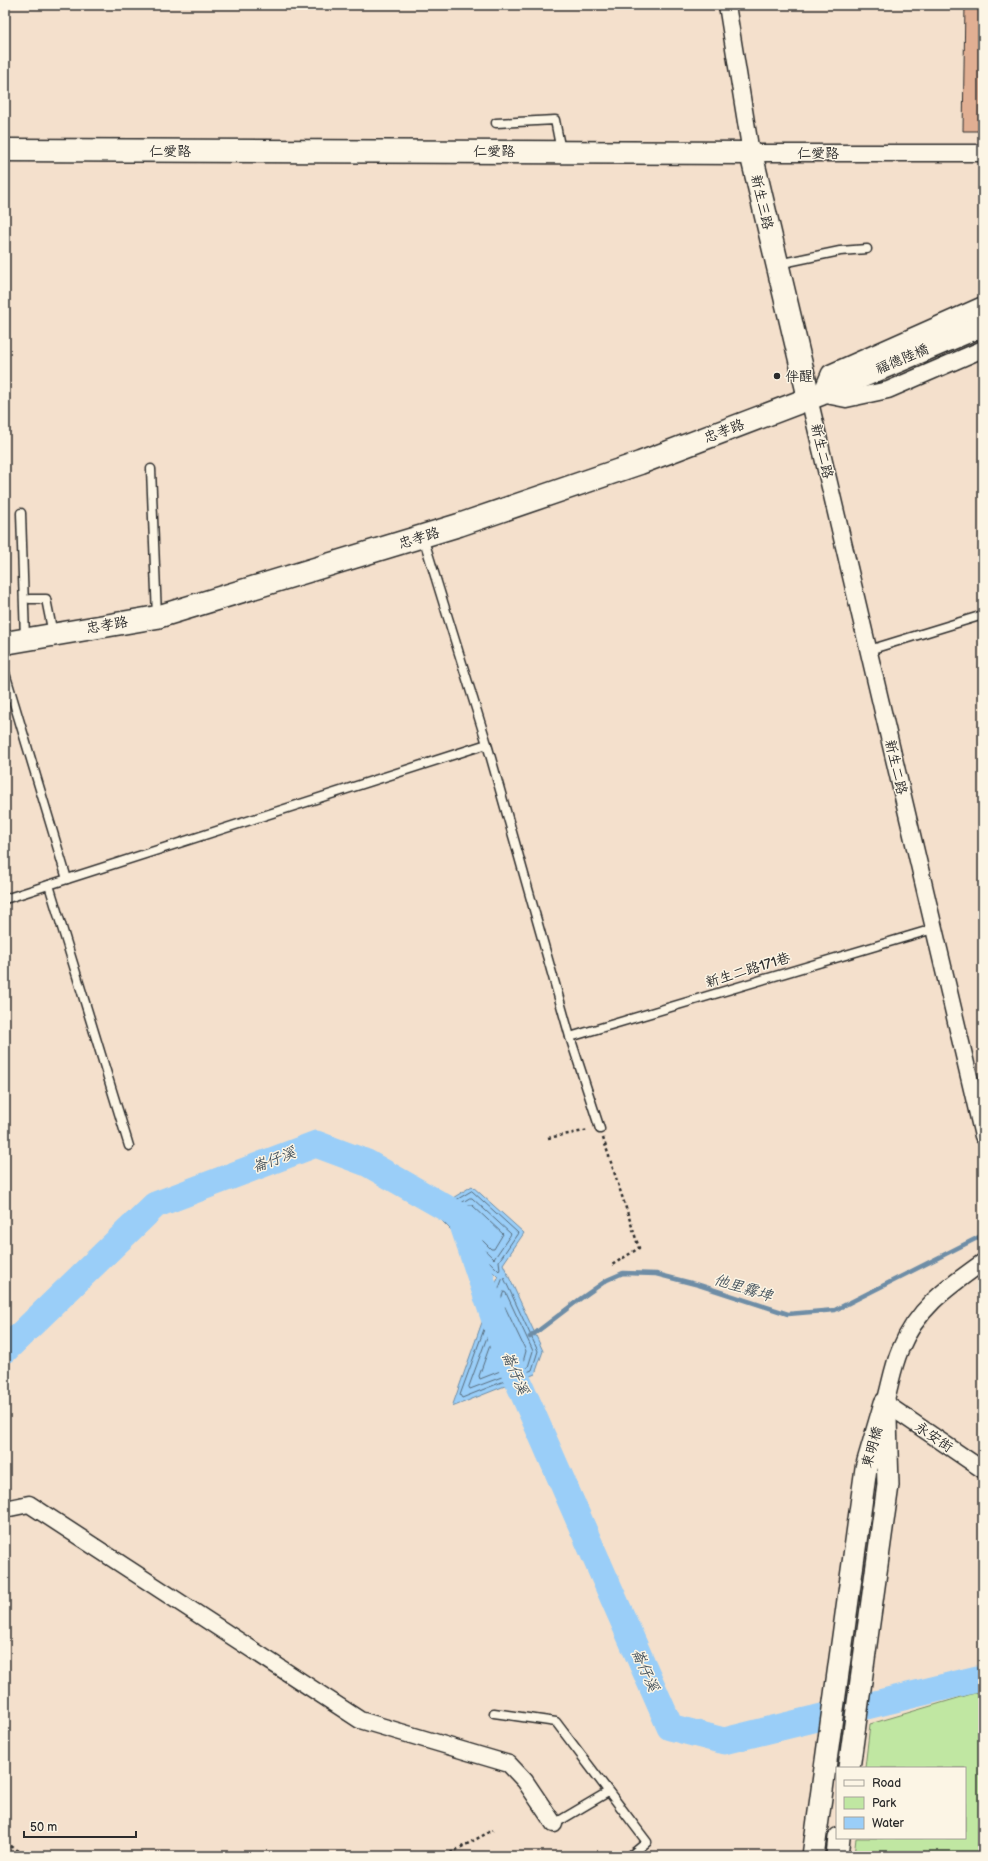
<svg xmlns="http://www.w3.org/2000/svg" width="988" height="1861" font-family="'Balsamiq Sans','LXGW WenKai TC',sans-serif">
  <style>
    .green { fill: #c0e7a2; stroke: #768966 }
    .water { fill: #9acef8; stroke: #6e8da6 }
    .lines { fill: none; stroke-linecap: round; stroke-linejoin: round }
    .shore { stroke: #576c7d; stroke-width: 1 }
    .stream { stroke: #6e8da6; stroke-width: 4.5 }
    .river { stroke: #9acef8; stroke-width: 27 }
    .building { fill: #e1af93; stroke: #2b2b2b }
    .service-casing { stroke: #2b2b2b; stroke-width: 11 }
    .minor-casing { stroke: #2b2b2b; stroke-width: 19 }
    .tertiary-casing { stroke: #2b2b2b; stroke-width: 24 }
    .secondary-casing { stroke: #2b2b2b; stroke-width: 25 }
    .path { stroke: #2b2b2b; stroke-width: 2.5; stroke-dasharray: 3 3; stroke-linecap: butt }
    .service { stroke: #fcf5e5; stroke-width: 8 }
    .minor { stroke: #fcf5e5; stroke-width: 16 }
    .tertiary { stroke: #fcf5e5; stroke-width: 21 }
    .secondary { stroke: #fcf5e5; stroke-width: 22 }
    .poi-dot { fill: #2b2b2b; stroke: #fcf5e5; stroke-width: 1.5 }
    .labels { text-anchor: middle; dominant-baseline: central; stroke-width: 3; stroke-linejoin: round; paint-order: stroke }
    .street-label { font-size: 14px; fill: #2b2b2b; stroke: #fcf5e5 }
    .poi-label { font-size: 14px; fill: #2b2b2b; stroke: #fcf5e5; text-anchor: start }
    .water-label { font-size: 15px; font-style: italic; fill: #47545e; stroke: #fcf5e5 }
  </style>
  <rect width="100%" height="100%" fill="#f4e0cc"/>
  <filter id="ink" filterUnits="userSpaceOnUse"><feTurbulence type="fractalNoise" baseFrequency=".025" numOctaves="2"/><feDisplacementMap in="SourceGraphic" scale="8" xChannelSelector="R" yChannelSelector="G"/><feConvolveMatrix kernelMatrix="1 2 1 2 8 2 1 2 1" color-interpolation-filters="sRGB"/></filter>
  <g filter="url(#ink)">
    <!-- green -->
    <path class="green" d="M975 1693 983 1696V1856H854L856 1838H965V1768H865L870 1724Z"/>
    <!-- water -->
    <path class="water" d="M472 1186 524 1233 503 1264 543 1351 535 1374 452 1407 498 1277 432 1211Z"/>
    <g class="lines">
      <!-- shore -->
      <g class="shore">
        <path d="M472 1191 518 1233 499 1261 500 1269 499 1271 440 1213V1210Z"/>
        <path d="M470 1198H472L511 1234 494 1259 448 1214V1211Z"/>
        <path d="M469 1205H472L503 1234 494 1249H491L457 1215 458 1212Z"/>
        <path d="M504 1278 538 1351 532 1370 462 1398 460 1395 502 1280Z"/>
        <path d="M504 1292 506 1293 533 1351 528 1367 470 1389 469 1387Z"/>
        <path d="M505 1307 526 1351 523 1362 480 1379 479 1376 503 1309Z"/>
      </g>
      <!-- stream -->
      <path class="stream" d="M530 1337 580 1299 607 1280 623 1273 656 1274 699 1285 788 1314 835 1310 983 1235"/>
      <!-- river -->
      <path class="river" d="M5 1350 155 1205 316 1144 367 1163 460 1216 507 1356 670 1727 724 1741 977 1679 983 1681"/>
    </g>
    <!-- building -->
    <path class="building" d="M965 5H983V131H963Z"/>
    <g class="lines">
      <defs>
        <g id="service">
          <path d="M496 123 555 120 561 151"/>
          <path d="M778 264 840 251 867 249"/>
          <path d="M151 469 157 616"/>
          <path d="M21 513 25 639"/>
          <path d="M423 537 487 744 570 1037 600 1129"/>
          <path d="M30 599H46L53 634"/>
          <path d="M869 650 983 615"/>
          <path d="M5 673 67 879"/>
          <path d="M49 885 129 1146"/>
          <path d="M5 899 487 744"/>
          <path d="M570 1037 933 929"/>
          <path d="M494 1713 556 1722 647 1842 630 1856"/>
          <path d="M554 1824 608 1792"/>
        </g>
        <g id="minor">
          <path d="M727 5 751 153H983"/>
          <path d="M983 305 830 373 821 394 846 399 888 390 983 349"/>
          <path d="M809 398 983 1136"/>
          <path d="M983 1262C948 1287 917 1308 900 1350 893 1366 890 1386 885 1403L983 1470"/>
          <path d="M5 1509 29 1504 360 1720 509 1764 525 1781 554 1824"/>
        </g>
        <g id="tertiary">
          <path d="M849 1768 888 1485 886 1419"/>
          <path d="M813 1856 866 1468 885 1403"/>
          <path d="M837 1856 839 1838"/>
        </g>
        <g id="secondary">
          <path d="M5 150 751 153 809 398"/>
          <path d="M5 643 157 617 459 525 640 463 821 394 983 325"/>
        </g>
      </defs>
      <!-- service casing -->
      <use href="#service" class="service-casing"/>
      <!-- minor casing -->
      <use href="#minor" class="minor-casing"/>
      <!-- tertiary casing -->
      <use href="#tertiary" class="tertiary-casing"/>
      <!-- secondary casing -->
      <use href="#secondary" class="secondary-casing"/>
      <!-- path -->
      <g class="path">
        <path d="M548 1138 589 1130"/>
        <path d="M603 1138 639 1248 612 1265"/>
        <path d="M5 1843 26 1856"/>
        <path d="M445 1856 493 1830"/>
      </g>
      <!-- service -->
      <use href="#service" class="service"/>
      <!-- minor -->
      <use href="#minor" class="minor"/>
      <!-- tertiary -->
      <use href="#tertiary" class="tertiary"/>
      <!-- secondary -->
      <use href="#secondary" class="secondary"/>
    </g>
  </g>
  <!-- markers -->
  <circle class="poi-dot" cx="777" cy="376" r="4"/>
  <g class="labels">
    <!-- street labels -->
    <g class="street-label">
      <text x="170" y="151">仁愛路</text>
      <text x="494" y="151">仁愛路</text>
      <text x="818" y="153">仁愛路</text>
      <text transform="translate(762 202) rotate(77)">新生三路</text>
      <text transform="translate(902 359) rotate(-23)">福德陸橋</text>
      <text transform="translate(724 431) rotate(-21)">忠孝路</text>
      <text transform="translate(822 451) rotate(77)">新生二路</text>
      <text transform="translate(419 538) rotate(-17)">忠孝路</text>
      <text transform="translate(107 625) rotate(-10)">忠孝路</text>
      <text transform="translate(896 767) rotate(77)">新生二路</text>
      <text transform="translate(748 970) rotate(-17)">新生二路171巷</text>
      <text transform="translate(934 1437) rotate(34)">永安街</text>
      <text transform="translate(872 1447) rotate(-74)">東明橋</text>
    </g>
    <!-- poi labels -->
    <g class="poi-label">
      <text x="785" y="376">伴醒</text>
    </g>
    <!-- water labels -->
    <g class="water-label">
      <text transform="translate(274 1160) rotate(-21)">崙仔溪</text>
      <text transform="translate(743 1288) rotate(17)">他里霧埤</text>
      <text transform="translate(515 1373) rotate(67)">崙仔溪</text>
      <text transform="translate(645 1670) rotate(66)">崙仔溪</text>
    </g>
  </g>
  <!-- margin -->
  <rect width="988" height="1861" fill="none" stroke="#fcf5e5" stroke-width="20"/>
  <rect x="10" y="10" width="968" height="1841" fill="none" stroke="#2b2b2b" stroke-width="1.5" filter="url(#ink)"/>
  <!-- legend -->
  <rect x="836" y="1767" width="130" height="72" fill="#fcf5e5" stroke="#a8a49b"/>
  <rect x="844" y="1780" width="20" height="6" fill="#fcf5e5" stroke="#a8a49b"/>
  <text x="872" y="1787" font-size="12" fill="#2b2b2b">Road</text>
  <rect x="844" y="1797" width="20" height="12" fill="#c0e7a2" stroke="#a8a49b"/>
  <text x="872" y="1807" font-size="12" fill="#2b2b2b">Park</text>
  <rect x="844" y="1817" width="20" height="12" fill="#9acef8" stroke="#a8a49b"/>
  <text x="872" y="1827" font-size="12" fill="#2b2b2b">Water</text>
  <!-- scale -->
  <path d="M24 1831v6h112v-6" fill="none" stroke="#2b2b2b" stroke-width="2"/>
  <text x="30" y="1831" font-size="12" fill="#2b2b2b" stroke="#fcf5e5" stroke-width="3" paint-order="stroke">50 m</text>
</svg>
